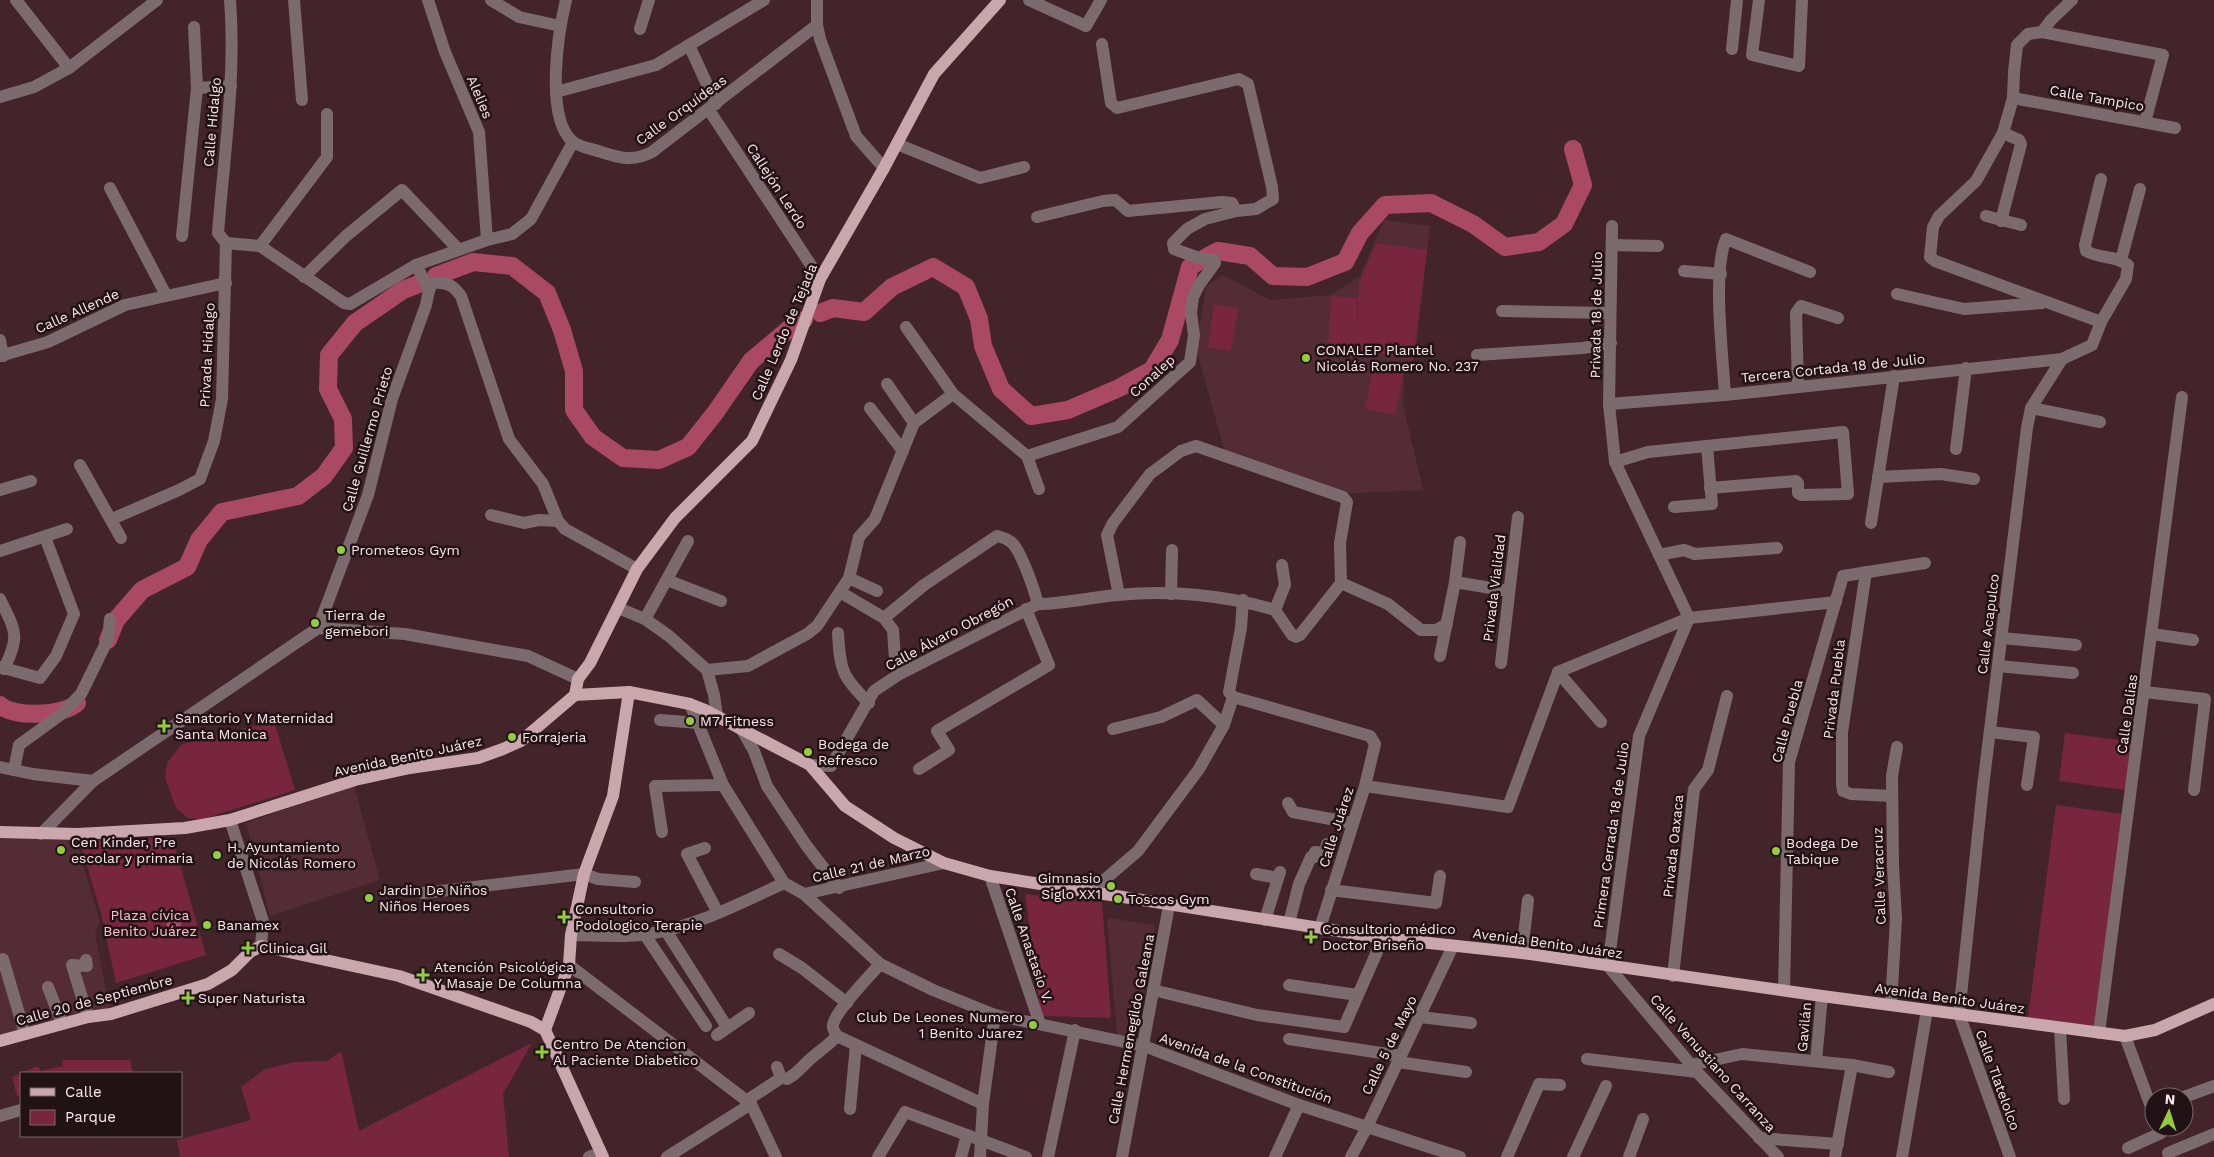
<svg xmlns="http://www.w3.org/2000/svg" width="2214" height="1157" font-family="'Work Sans',sans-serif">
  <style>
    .built { fill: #532c36 }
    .green { fill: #78263f }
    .water { fill: #a94963 }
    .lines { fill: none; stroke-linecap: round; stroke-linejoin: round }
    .river { stroke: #a94963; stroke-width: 18 }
    .minor { stroke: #7c6b6e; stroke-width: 12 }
    .major { stroke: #caa6ad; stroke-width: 12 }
    .poi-dot { fill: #94cc3c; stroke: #211215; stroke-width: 2 }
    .labels { text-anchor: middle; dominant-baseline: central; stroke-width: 5; stroke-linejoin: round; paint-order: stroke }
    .street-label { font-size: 14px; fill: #fde7eb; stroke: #211215 }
    .poi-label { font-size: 14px; fill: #fde7eb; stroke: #211215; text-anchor: start }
    .park-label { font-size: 14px; fill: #fbc4cf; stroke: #211215 }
  </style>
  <rect width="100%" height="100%" fill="#44242b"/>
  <!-- built -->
  <g class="built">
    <path d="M1384 220 1430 226 1415 357 1404 372 1403 404 1423 490 1339 494 1225 453 1196 348 1206 286 1223 275 1270 300 1331 295 1360 276Z"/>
    <path d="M354 786 380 880 270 916 246 823Z"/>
    <path d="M0 833 75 835 100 922 95 934 111 1014 0 1042Z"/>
    <path d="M1107 918 1155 925 1136 1036 1129 1038 1117 1035Z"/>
  </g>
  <!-- green -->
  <g class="green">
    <path d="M1376 243 1427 250 1413 360 1357 349 1328 346 1331 296 1357 298V340L1359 283Z"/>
    <path d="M1214 304 1238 308 1231 351 1208 348Z"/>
    <path d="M1374 366 1404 372 1395 415 1365 409Z"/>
    <path d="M274 721 295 790 203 819 188 818 176 808 165 778 167 763 182 744Z"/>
    <path d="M2065 733 2133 742 2126 790 2059 781Z"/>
    <path d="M2056 805 2123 814 2095 1026 2028 1018Z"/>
    <path d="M172 837 206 955 116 983 102 917 80 842Z"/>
    <path d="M1025 894 1102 902 1111 1018 1041 1016Z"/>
    <path d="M532 1043 503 1094 509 1157H180L177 1140 251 1120 241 1087 265 1069 295 1062 327 1061 341 1051 359 1131Z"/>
    <path d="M62 1060H130L133 1073H21V1095L17 1096 12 1077 38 1066 41 1071 63 1066Z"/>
  </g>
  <!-- water -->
  <path class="water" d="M180 919 181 926 168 929 166 923Z"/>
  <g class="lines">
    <!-- river -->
    <g class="river">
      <path d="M1205 258 1218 251 1250 256 1273 276 1307 277 1345 262 1360 233 1385 205 1431 203 1473 224 1505 247 1539 242 1564 224 1583 185 1573 149"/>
      <path d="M436 276 473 262 512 266 547 293 562 330 574 371V410L593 437 623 458 659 460 688 447 715 413 751 361 795 324 804 320"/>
      <path d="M820 313 833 308 864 312 892 287 933 267 966 287 979 319 983 346 1001 389 1031 416 1068 410 1119 388 1152 370 1170 340 1190 267 1201 260"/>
      <path d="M108 640 116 620 142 590 187 567 199 540 222 512 298 496 324 476 344 448 343 419 328 389 329 355 355 323 403 290 424 282"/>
      <path d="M0 705C14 718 64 716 77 703"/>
    </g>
    <!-- minor -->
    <g class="minor">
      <path d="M16 0 69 68"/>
      <path d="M294 0 302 100"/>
      <path d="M428 0 445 52 479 132 487 240"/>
      <path d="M491 0 519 17 560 26"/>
      <path d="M566 0C558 33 545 116 572 141 578 147 593 149 601 152 620 158 633 162 652 152L817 25"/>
      <path d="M817 0V25L820 39 856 136 884 168"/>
      <path d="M1029 0 1086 26 1101 0"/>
      <path d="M1759 0 1752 55 1799 66 1802 0"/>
      <path d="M640 29 649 0"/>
      <path d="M2042 32 2051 20 2072 0"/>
      <path d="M689 45 716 104"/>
      <path d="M1732 49 1737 0"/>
      <path d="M197 88 231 86"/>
      <path d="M556 92 656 65 764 0"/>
      <path d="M0 97 34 87 69 68 157 0"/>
      <path d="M2013 98 2175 128"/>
      <path d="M709 110 820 279"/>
      <path d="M897 144 980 178 1024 167"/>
      <path d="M110 188 166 295"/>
      <path d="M1986 216 2021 225"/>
      <path d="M1037 217 1103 201 1115 200 1128 211 1222 202 1232 203 1236 211"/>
      <path d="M2001 221 2021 144 2019 140 2003 133"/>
      <path d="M1612 226 1609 404 1615 462 1689 618 1639 736 1608 966 1697 1072 1778 1157"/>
      <path d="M182 236 197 88 194 27"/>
      <path d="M226 243 260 246 344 303 350 304 416 265 487 240 512 234 531 219 573 142"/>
      <path d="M226 243 218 233C224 156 236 77 230 0"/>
      <path d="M1612 245 1658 246"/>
      <path d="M260 246 327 157V114"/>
      <path d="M2121 260 2140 189"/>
      <path d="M416 265 429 290"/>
      <path d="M1684 271 1721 274"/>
      <path d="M304 277 346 236 402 190 458 249"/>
      <path d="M1897 294 1964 309 2042 303"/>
      <path d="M1502 311 1610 313"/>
      <path d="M2101 322 1935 261 1930 257 1933 227 1939 216 1976 181 2003 133 2013 98 2014 72 2017 45 2028 34 2042 32 2163 55 2145 122"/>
      <path d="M906 327 953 394 1027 456 1039 489"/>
      <path d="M0 340 3 356"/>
      <path d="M1477 355 1583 348 1611 343"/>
      <path d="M0 356 48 342 125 305 226 283"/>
      <path d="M887 384 914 423"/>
      <path d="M1798 387 1796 313 1801 306 1838 318"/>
      <path d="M1725 395C1723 357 1712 272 1726 239L1810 272"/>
      <path d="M1609 404 1725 395 2062 359"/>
      <path d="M870 408 903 451"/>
      <path d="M2031 408 2100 422"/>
      <path d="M1956 449 1966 368"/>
      <path d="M1027 456 1118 427 1190 362 1194 335 1191 313 1193 297 1199 285 1215 263 1214 260 1199 258 1174 249 1173 243 1187 229 1205 219 1236 211 1256 209 1273 199 1272 187 1248 84 1239 79 1117 108 1111 103 1102 44"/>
      <path d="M1615 462 1648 452 1843 432 1848 494 1801 495 1798 493V483L1796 481 1710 488"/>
      <path d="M80 465 121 538"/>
      <path d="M1878 477 1941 474 1974 479"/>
      <path d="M0 490 31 481"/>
      <path d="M1674 507 1712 504 1707 446"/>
      <path d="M491 515 524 523 539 520 558 521"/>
      <path d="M112 519 179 490 200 479 214 441 222 399 226 243"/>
      <path d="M1871 523 1894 376"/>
      <path d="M0 551 67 529"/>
      <path d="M1659 555 1684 550 1695 554 1777 548"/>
      <path d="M1866 572 1842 732V784L1843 791 1851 794 1892 796"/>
      <path d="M849 578 877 591"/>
      <path d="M667 580 721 601"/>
      <path d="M1455 582 1509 591"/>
      <path d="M1341 583 1388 604 1421 630H1436L1447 624"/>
      <path d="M840 592 884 618 893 630 895 659"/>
      <path d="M1171 594 1172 550"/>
      <path d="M0 599C15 631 21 634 4 669"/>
      <path d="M618 608 645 619 669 636 707 670 714 695 717 716"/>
      <path d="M1275 610 1285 585 1282 565"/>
      <path d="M884 618 924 585 997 536C1004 538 1009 539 1014 545 1023 557 1034 589 1038 604"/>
      <path d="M645 619 688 541"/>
      <path d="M318 628 405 634 528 656 578 679"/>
      <path d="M838 633C840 670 842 677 869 703"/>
      <path d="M2152 634 2193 640"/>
      <path d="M2002 638 2076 645"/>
      <path d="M1440 656 1455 582 1460 542"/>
      <path d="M1501 663 1518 517"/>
      <path d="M1998 666 2073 673"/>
      <path d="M0 667 40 678 56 656 74 614 45 537"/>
      <path d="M707 670 748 666 807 634 817 626 849 578 859 537 875 519 914 423 953 394"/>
      <path d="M1558 672 1601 722"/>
      <path d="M2145 692 2205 699 2194 790"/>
      <path d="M1233 697 1370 736 1375 744 1365 786 1320 928"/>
      <path d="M690 704 723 785 784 883 804 894 880 964 933 990 995 1015 1144 1046 1299 1105 1460 1157"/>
      <path d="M660 720 699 723"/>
      <path d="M1113 729 1161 717 1197 700 1224 725"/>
      <path d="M742 730 754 751 767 786 806 845 839 888"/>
      <path d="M1990 732 2034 737 2027 785"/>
      <path d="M810 765 831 766 874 691 898 675 1038 604C1065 604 1091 597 1118 595 1170 590 1226 595 1275 610L1292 635 1296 637 1300 635 1341 583 1340 543 1347 502 1343 497 1196 446 1181 451 1150 474 1113 523 1107 535 1119 595"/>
      <path d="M0 767 33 774 93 781"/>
      <path d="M919 769 949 750 937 731 1049 665 1026 609"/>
      <path d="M14 770 19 745 63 713 81 694 108 639 110 619"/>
      <path d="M1365 786 1508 807 1558 672 1689 618 1836 602"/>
      <path d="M1288 803 1293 812 1352 823"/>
      <path d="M230 820 263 921 261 946"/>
      <path d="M662 832 655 786 723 785"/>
      <path d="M41 834 93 781 318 628 368 495 392 399 426 305 429 290 433 283C447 282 453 285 461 296L509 439 543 484 558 521 565 529 637 569"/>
      <path d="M705 848 687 854 718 913"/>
      <path d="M1256 874 1278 878"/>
      <path d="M990 876 1040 1024"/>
      <path d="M1331 890 1436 903 1440 876"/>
      <path d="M423 893 584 874 598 879 635 882"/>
      <path d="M1089 893 1138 851 1199 769 1224 725 1233 697 1229 692 1241 628 1243 600"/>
      <path d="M804 894 944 863"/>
      <path d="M1265 920 1280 872"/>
      <path d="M1289 923 1299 884 1311 857H1315V852L1325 853 1327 844"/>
      <path d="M666 931 727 1027"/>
      <path d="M571 935C596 935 623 938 648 934 695 927 741 903 784 883"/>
      <path d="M645 935 706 1026"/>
      <path d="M1522 953 1528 900"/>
      <path d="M779 954 802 968 847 1003"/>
      <path d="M3 959 25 1034"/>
      <path d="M86 960 87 966 72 965 88 1017"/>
      <path d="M880 964C869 977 835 1011 833 1025 832 1030 835 1032 837 1036L983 1104"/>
      <path d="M569 965 751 1104 776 1157"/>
      <path d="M1673 976 1694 789 1708 770 1727 696"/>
      <path d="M1289 985 1357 995"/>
      <path d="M48 987 62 1023"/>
      <path d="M1153 990 1257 1015 1344 1027 1383 938"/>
      <path d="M1784 990 1789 762 1843 576 1925 563"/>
      <path d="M1891 1005 1896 919 1893 866 1892 776 1897 747"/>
      <path d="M1420 1017 1471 1023"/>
      <path d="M2060 1028 2064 1099"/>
      <path d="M2099 1033 2182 397"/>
      <path d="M717 1035 749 1013"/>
      <path d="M2125 1036 2154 1115"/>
      <path d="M1289 1039 1401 1056"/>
      <path d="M1587 1059 1697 1072"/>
      <path d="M1816 1061 1822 996"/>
      <path d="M1398 1062 1466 1072"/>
      <path d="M1691 1065 1742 1054 1852 1065 1889 1072"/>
      <path d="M787 1079C796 1074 799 1070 806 1063 815 1054 828 1046 837 1036"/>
      <path d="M2184 1097 2214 1086"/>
      <path d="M746 1101 781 1078 777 1067"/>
      <path d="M850 1109 856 1045"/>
      <path d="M0 1116 21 1110"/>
      <path d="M1759 1138 1838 1144"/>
      <path d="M2128 1148 2161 1133"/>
      <path d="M2168 1153 2214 1134"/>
      <path d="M589 1157 601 1153"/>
      <path d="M667 1157 751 1104"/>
      <path d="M878 1157 905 1112 1026 1157"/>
      <path d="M961 1157 967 1135"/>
      <path d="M980 1157 983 1104 995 1015"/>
      <path d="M1048 1157 1075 1030"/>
      <path d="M1122 1157 1169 906"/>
      <path d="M1275 1157 1299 1105"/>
      <path d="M1351 1157 1367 1127 1453 946"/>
      <path d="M1507 1157 1539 1084 1560 1085"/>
      <path d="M1573 1157 1606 1086"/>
      <path d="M1629 1157 1643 1119"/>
      <path d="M1835 1157 1852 1065"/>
      <path d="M1902 1157 1927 1010"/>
      <path d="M2010 1157 1959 1014 1983 787 2027 428 2031 408 2062 359 2092 345 2101 322 2126 279 2128 265C2116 255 2099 259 2086 251L2085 245 2101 179"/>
    </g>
    <!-- major -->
    <g class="major">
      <path d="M575 695 578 679 590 663 637 569 675 518 752 441 791 360 820 279 884 168 934 74 1000 0"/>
      <path d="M0 832 78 834 185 828 230 820 355 780 410 768 478 758 503 749 521 741 575 695 629 692 690 704 705 710 810 765 845 806 894 838 944 863 990 876 1383 938 1522 953 1822 996 2125 1036 2155 1030 2214 1004"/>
      <path d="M545 1030 569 965 571 935 584 874 613 796 629 692"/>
      <path d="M0 1041 88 1017 111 1014 208 984 232 970 250 952 261 946 399 976 531 1022 545 1030 603 1157"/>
    </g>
  </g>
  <!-- markers -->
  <g class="poi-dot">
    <circle cx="1306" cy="358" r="5"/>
    <circle cx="341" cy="550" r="5"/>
    <circle cx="315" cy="623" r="5"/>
    <circle cx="690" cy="721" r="5"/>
    <path d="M161.5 718.5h5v5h5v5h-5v5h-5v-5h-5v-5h5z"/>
    <circle cx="512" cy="737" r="5"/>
    <circle cx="808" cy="752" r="5"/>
    <circle cx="61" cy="850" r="5"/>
    <circle cx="1776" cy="851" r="5"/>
    <circle cx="217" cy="855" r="5"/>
    <circle cx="1111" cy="886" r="5"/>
    <circle cx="369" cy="898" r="5"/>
    <circle cx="1118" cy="899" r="5"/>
    <path d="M561.5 909.5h5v5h5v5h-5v5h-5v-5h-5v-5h5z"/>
    <circle cx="207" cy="925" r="5"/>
    <path d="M1308.5 929.5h5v5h5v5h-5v5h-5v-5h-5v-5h5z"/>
    <path d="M245.5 940.5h5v5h5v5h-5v5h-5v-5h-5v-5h5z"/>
    <path d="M420.5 967.5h5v5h5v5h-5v5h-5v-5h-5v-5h5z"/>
    <path d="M185.5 990.5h5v5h5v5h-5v5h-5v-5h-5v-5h5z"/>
    <circle cx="1033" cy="1025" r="5"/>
    <path d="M539.5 1044.5h5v5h5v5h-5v5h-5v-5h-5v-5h5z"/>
  </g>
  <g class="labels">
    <!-- street labels -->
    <g class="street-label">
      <text transform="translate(480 97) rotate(67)">Alelies</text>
      <text transform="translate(2097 98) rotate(10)">Calle Tampico</text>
      <text transform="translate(681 110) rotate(-36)">Calle Orquídeas</text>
      <text transform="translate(212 122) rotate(-85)">Calle Hidalgo</text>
      <text transform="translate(777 186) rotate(57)">Callejón Lerdo</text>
      <text transform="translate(77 311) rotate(-24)">Calle Allende</text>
      <text transform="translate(1596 315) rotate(-89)">Privada 18 de Julio</text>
      <text transform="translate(784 332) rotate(-67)">Calle Lerdo de Tejada</text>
      <text transform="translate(207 355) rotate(-87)">Privada Hidalgo</text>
      <text transform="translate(1833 368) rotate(-6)">Tercera Cortada 18 de Julio</text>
      <text transform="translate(1152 376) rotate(-42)">Conalep</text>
      <text transform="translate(367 439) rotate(-74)">Calle Guillermo Prieto</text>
      <text transform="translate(1494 588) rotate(-83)">Privada Vialidad</text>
      <text transform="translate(1988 624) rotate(-83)">Calle Acapulco</text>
      <text transform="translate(949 633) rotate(-28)">Calle Álvaro Obregón</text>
      <text transform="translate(1834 689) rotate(-83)">Privada Puebla</text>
      <text transform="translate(2127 714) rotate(-82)">Calle Dalias</text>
      <text transform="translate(1787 721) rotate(-75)">Calle Puebla</text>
      <text transform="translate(408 756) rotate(-12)">Avenida Benito Juárez</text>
      <text transform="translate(1336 827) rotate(-72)">Calle Juárez</text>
      <text transform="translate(1611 835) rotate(-82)">Primera Cerrada 18 de Julio</text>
      <text transform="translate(1673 846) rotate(-84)">Privada Oaxaca</text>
      <text transform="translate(871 864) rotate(-13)">Calle 21 de Marzo</text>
      <text transform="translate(1879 876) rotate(-92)">Calle Veracruz</text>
      <text transform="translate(1548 943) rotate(8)">Avenida Benito Juárez</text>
      <text transform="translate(1029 945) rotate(71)">Calle Anastasio V.</text>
      <text transform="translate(1950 998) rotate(8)">Avenida Benito Juárez</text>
      <text transform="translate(94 1000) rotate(-15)">Calle 20 de Septiembre</text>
      <text transform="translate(1804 1027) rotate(-85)">Gavilán</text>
      <text transform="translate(1131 1029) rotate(-79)">Calle Hermenegildo Galeana</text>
      <text transform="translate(1389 1045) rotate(-64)">Calle 5 de Mayo</text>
      <text transform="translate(1713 1063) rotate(48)">Calle Venustiano Carranza</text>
      <text transform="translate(1246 1068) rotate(20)">Avenida de la Constitución</text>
      <text transform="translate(1998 1080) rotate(70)">Calle Tlatelolco</text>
    </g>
    <!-- poi labels -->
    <g class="poi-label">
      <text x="1316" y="350">CONALEP Plantel<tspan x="1316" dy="16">Nicolás Romero No. 237</tspan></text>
      <text x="351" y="550">Prometeos Gym</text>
      <text x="325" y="615">Tierra de<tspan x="325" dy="16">gemebori</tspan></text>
      <text x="175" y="718">Sanatorio Y Maternidad<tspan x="175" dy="16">Santa Monica</tspan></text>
      <text x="700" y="721">M7 Fitness</text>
      <text x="522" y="737">Forrajeria</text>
      <text x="818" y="744">Bodega de<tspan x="818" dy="16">Refresco</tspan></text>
      <text x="71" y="842">Cen Kinder, Pre<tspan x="71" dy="16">escolar y primaria</tspan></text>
      <text x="1786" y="843">Bodega De<tspan x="1786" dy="16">Tabique</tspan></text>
      <text x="227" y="847">H. Ayuntamiento<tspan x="227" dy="16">de Nicolás Romero</tspan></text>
      <text x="1101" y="878" text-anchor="end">Gimnasio<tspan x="1101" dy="16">Siglo XX1</tspan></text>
      <text x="379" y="890">Jardin De Niños<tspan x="379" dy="16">Niños Heroes</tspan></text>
      <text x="1128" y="899">Toscos Gym</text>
      <text x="575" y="909">Consultorio<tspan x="575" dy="16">Podologico Terapie</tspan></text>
      <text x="217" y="925">Banamex</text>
      <text x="1322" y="929">Consultorio médico<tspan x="1322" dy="16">Doctor Briseño</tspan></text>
      <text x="259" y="948">Clinica Gil</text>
      <text x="434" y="967">Atención Psicológica<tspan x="434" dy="16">Y Masaje De Columna</tspan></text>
      <text x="198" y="998">Super Naturista</text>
      <text x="1023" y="1017" text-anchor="end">Club De Leones Numero<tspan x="1023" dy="16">1 Benito Juarez</tspan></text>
      <text x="553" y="1044">Centro De Atencion<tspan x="553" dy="16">Al Paciente Diabetico</tspan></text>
    </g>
    <!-- park labels -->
    <g class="park-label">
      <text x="150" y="915">Plaza cívica<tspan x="150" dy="16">Benito Juárez</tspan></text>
    </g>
  </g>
  <!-- legend -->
  <rect x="20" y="1072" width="162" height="65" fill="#211215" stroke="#79676b"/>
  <rect x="30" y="1088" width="25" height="8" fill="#caa6ad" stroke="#79676b"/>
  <text x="65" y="1097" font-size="15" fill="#fde7eb">Calle</text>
  <rect x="30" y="1110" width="25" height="15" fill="#78263f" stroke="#79676b"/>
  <text x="65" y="1122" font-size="15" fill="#fde7eb">Parque</text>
  <!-- north arrow -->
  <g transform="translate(2169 1112) rotate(4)"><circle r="24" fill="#211215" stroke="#79676b"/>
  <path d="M0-4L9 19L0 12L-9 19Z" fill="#94cc3c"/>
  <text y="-8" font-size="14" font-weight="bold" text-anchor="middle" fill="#fde7eb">N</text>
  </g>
</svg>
